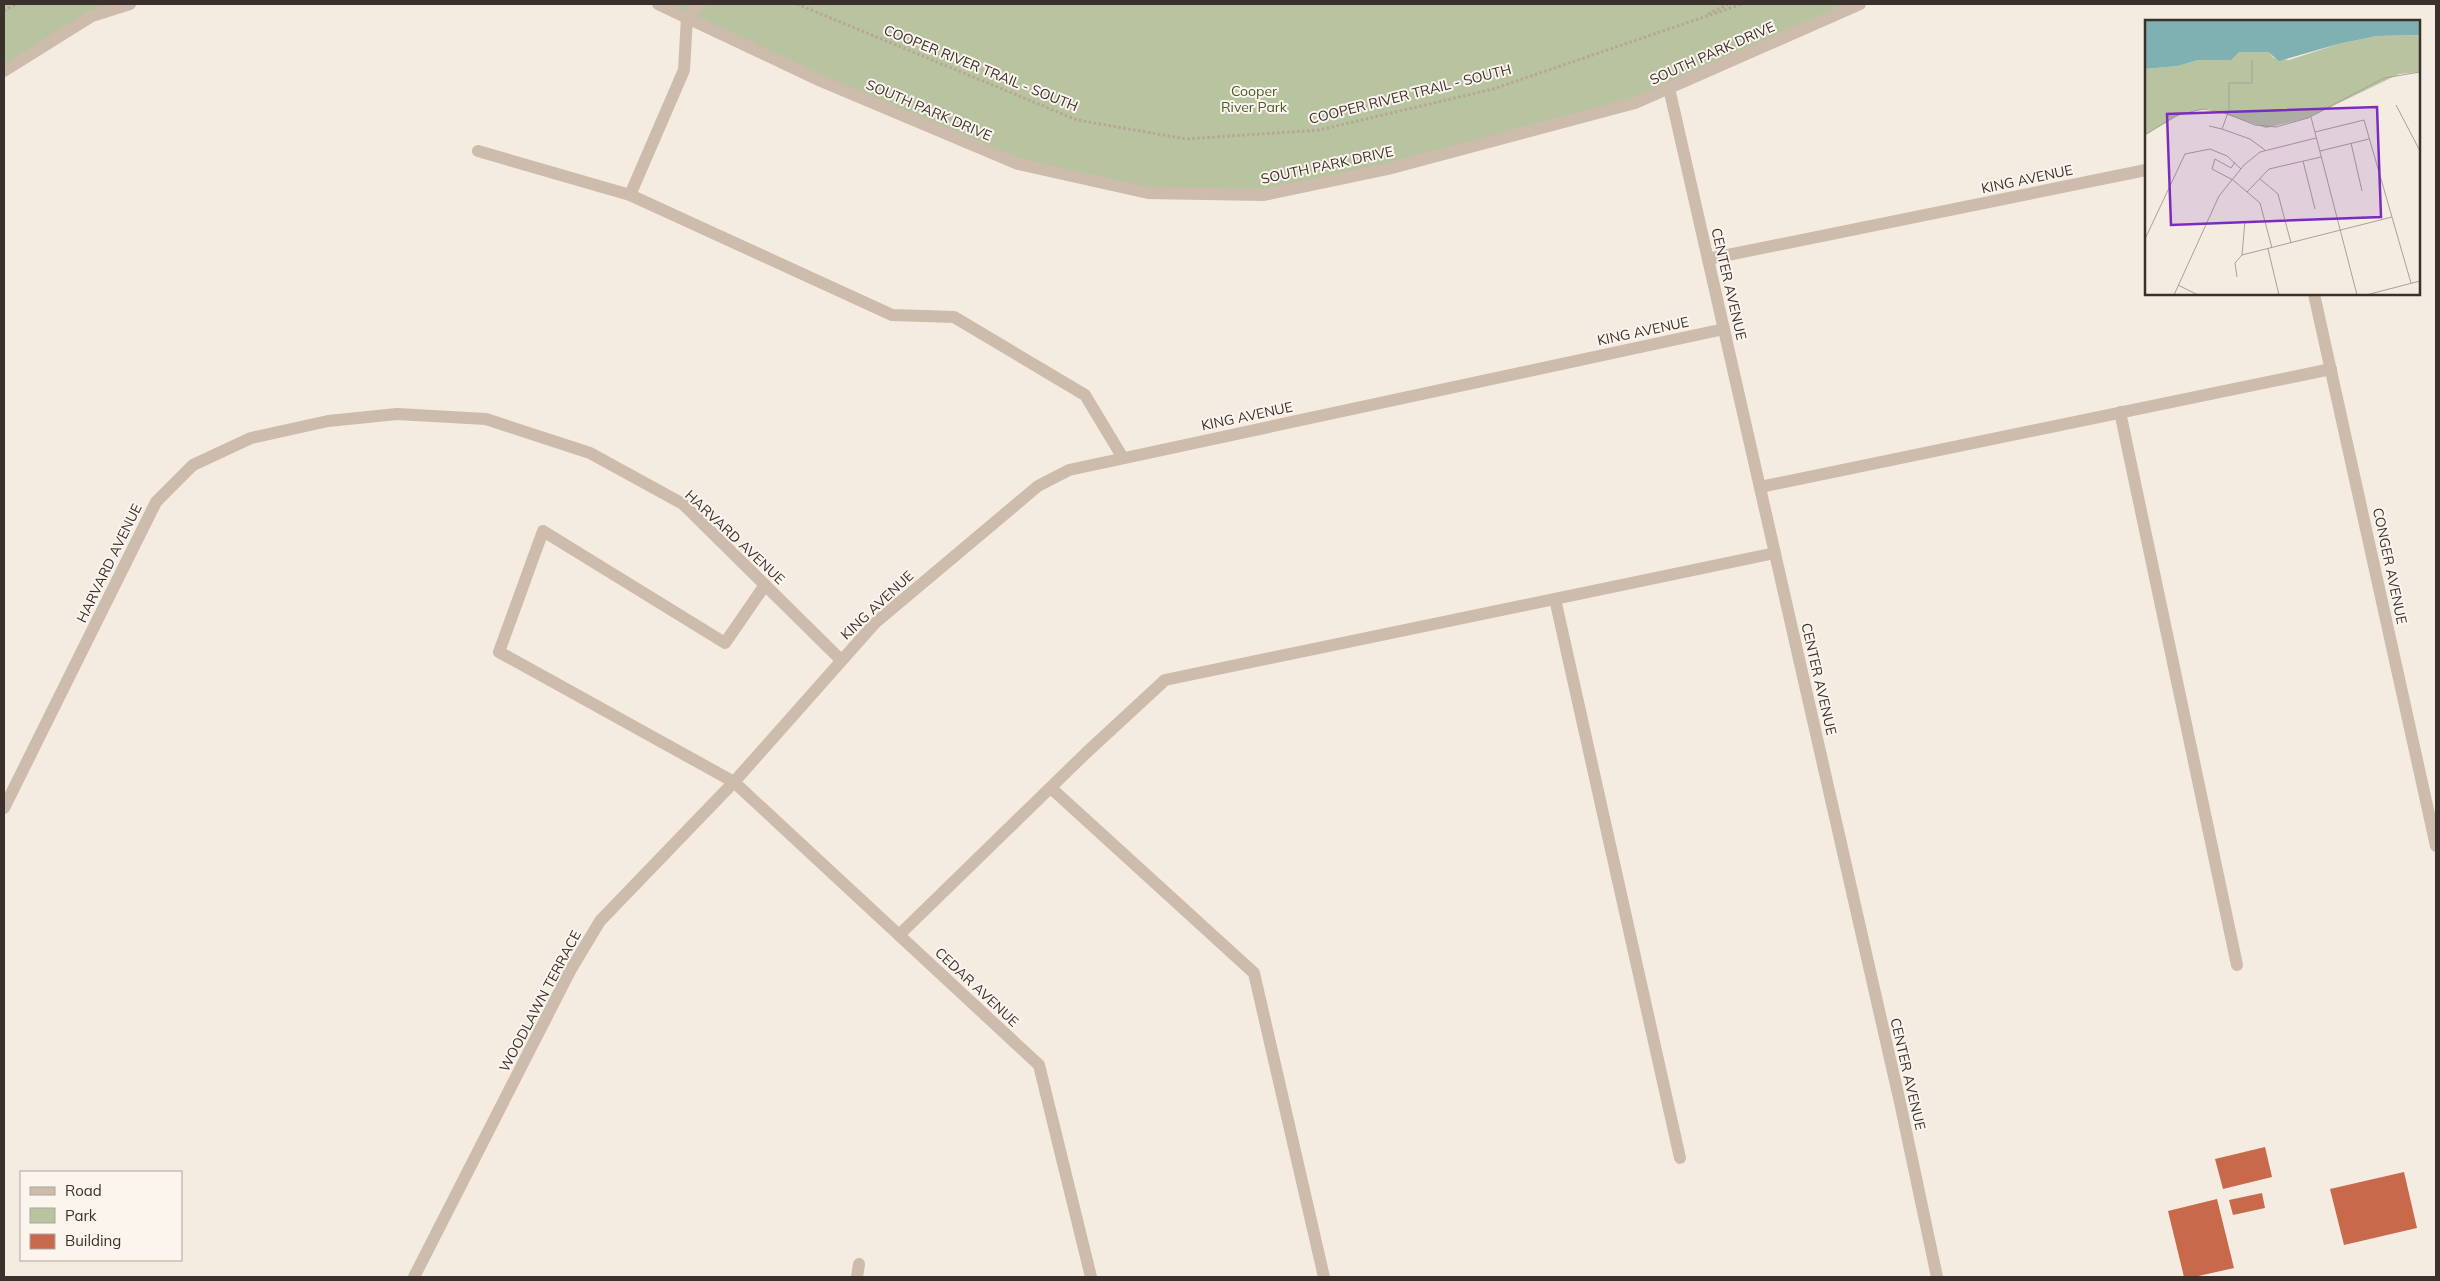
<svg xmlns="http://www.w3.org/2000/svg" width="2440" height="1281" font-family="Mulish,sans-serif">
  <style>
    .green { fill: #b8c4a0 }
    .building { fill: #c8694b }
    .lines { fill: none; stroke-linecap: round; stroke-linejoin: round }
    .path { stroke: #b9a596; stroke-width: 3; stroke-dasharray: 2.5 2.5; stroke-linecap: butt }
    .service { stroke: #cdbbac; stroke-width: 12 }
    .minor { stroke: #cdbbac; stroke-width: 12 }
    .tertiary { stroke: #cdbbac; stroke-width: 12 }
    .labels { text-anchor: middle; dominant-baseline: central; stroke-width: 4; stroke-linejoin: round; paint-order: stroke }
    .street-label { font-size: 14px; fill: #3b302b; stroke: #fbf5ee }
    .park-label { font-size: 14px; fill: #4a5a2e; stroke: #fbf5ee }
    .inset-road { fill: none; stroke: #aaa098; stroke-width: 1 }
    .view { fill: #7b2cbf; fill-opacity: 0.15; stroke: #7b2cbf; stroke-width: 2.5 }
    .inset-edge { fill: none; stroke: #3b302b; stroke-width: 2.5 }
  </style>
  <rect width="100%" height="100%" fill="#f4ebe1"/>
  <!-- green -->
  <g class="green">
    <path d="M4 4H130L92 16 4 71Z"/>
    <path d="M658 4H1860L1635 103 1264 195 1148 193 1018 164Z"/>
  </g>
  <!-- building -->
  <g class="building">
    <path d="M2265 1147 2272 1177 2223 1189 2215 1159Z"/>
    <path d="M2404 1172 2417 1228 2344 1245 2330 1189Z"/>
    <path d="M2262 1193 2265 1208 2233 1215 2229 1200Z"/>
    <path d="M2217 1199 2234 1268 2194 1277H2184L2168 1211Z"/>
  </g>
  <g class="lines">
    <!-- path -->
    <g class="path">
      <path d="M797 4 1077 120 1186 139 1319 130 1493 89 1742 4"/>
      <path d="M4 11 16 4"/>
      <path d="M1708 14 1728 4"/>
    </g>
    <!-- service -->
    <g class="service">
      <path d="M478 151 630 195 684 70 687 17 699 4"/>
      <path d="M630 195 892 315 954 317 1085 395 1123 458"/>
      <path d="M2120 412 2237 965"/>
      <path d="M1760 487 2331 369"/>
      <path d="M1555 599 1680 1158"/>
      <path d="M734 782 499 652 543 531 725 643 765 585"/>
      <path d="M1051 788 1254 973 1324 1277"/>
      <path d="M899 935 1086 753 1165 680 1775 553"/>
      <path d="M857 1277 859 1264"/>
    </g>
    <!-- minor -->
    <g class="minor">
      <path d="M1669 88 1901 1107 1937 1277"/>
      <path d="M1708 259 2146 170"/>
      <path d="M2314 294 2436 846"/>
      <path d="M734 782 1039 1065 1091 1277"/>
      <path d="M4 808 156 502 193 465 251 438 328 421 397 414 486 419 590 453 683 504 841 660"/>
      <path d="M414 1277 570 971 600 921 734 782 875 623 1038 486 1069 470 1724 329"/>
    </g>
    <!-- tertiary -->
    <g class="tertiary">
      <path d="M658 4 821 81 1018 164 1148 193 1264 195 1388 169 1635 103 1860 4"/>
      <path d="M4 71 92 16 130 4"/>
    </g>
  </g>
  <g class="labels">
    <!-- street labels -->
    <g class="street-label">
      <text transform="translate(1712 53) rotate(-24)">SOUTH PARK DRIVE</text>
      <text transform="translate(981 68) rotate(22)">COOPER RIVER TRAIL - SOUTH</text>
      <text transform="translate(1410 94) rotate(-14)">COOPER RIVER TRAIL - SOUTH</text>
      <text transform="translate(929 110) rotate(23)">SOUTH PARK DRIVE</text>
      <text transform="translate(1327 165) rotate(-12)">SOUTH PARK DRIVE</text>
      <text transform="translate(2027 179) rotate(-12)">KING AVENUE</text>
      <text transform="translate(1729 284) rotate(77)">CENTER AVENUE</text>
      <text transform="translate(1643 331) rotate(-12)">KING AVENUE</text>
      <text transform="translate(1247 416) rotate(-12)">KING AVENUE</text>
      <text transform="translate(735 537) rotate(43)">HARVARD AVENUE</text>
      <text transform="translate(109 563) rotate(-64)">HARVARD AVENUE</text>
      <text transform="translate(2390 566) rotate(78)">CONGER AVENUE</text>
      <text transform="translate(877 605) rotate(-43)">KING AVENUE</text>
      <text transform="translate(1819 679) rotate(77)">CENTER AVENUE</text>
      <text transform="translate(977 987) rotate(43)">CEDAR AVENUE</text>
      <text transform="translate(540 1001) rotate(-62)">WOODLAWN TERRACE</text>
      <text transform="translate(1908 1074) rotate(77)">CENTER AVENUE</text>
    </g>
    <!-- park labels -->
    <g class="park-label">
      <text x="1254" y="91">Cooper<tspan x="1254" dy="16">River Park</tspan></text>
    </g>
  </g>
  <!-- overview -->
  <g transform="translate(2145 20)">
    <rect width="275" height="275" fill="#f4ebe1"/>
    <path d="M275 15V52L254 54 163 98 121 108 65 89 38 93 0 115V49L33 46 53 40 81 39 94 32H123L129 38 144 40 193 24 232 16Z" fill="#b8c4a0"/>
    <path d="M0 0H275V15L232 16 193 24 134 41 123 32H94L86 40H53L33 46 0 49Z" fill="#7fb0b2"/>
    <path class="inset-road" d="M251 85 275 131M166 97 212 275M64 106 77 109 84 90V63H107V40M77 109 105 119 120 130M170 112 219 100 266 263M0 115 30 96 57 89 78 92 110 105 131 107 163 98 239 58 275 52M206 123 217 171M175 131 224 119M158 141 170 189M90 142 86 148 70 139 67 149 88 160 115 183 127 228M115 159 133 174 146 223M102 172 124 149 176 137M0 219 40 134 65 129 82 136 96 149M123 229 134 275M97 235 247 197M92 257 90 243 97 235 100 201M33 265 53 275M29 275 74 176 99 145 115 132 171 118M221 275 275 261"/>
    <path class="view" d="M232 87 236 197 26 205 22 94Z"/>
    <rect width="275" height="275" class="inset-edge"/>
  </g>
  <!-- border -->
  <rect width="2440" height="1281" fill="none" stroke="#3b302b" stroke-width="10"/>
  <!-- legend -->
  <rect x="20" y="1171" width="162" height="90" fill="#fbf5ee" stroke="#aea6a0"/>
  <rect x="30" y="1187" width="25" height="8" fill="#cdbbac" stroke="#aea6a0"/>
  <text x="65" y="1196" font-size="15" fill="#3b302b">Road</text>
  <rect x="30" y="1208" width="25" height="15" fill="#b8c4a0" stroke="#aea6a0"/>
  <text x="65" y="1221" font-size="15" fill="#3b302b">Park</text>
  <rect x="30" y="1234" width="25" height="15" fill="#c8694b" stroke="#aea6a0"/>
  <text x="65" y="1246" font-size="15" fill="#3b302b">Building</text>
</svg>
